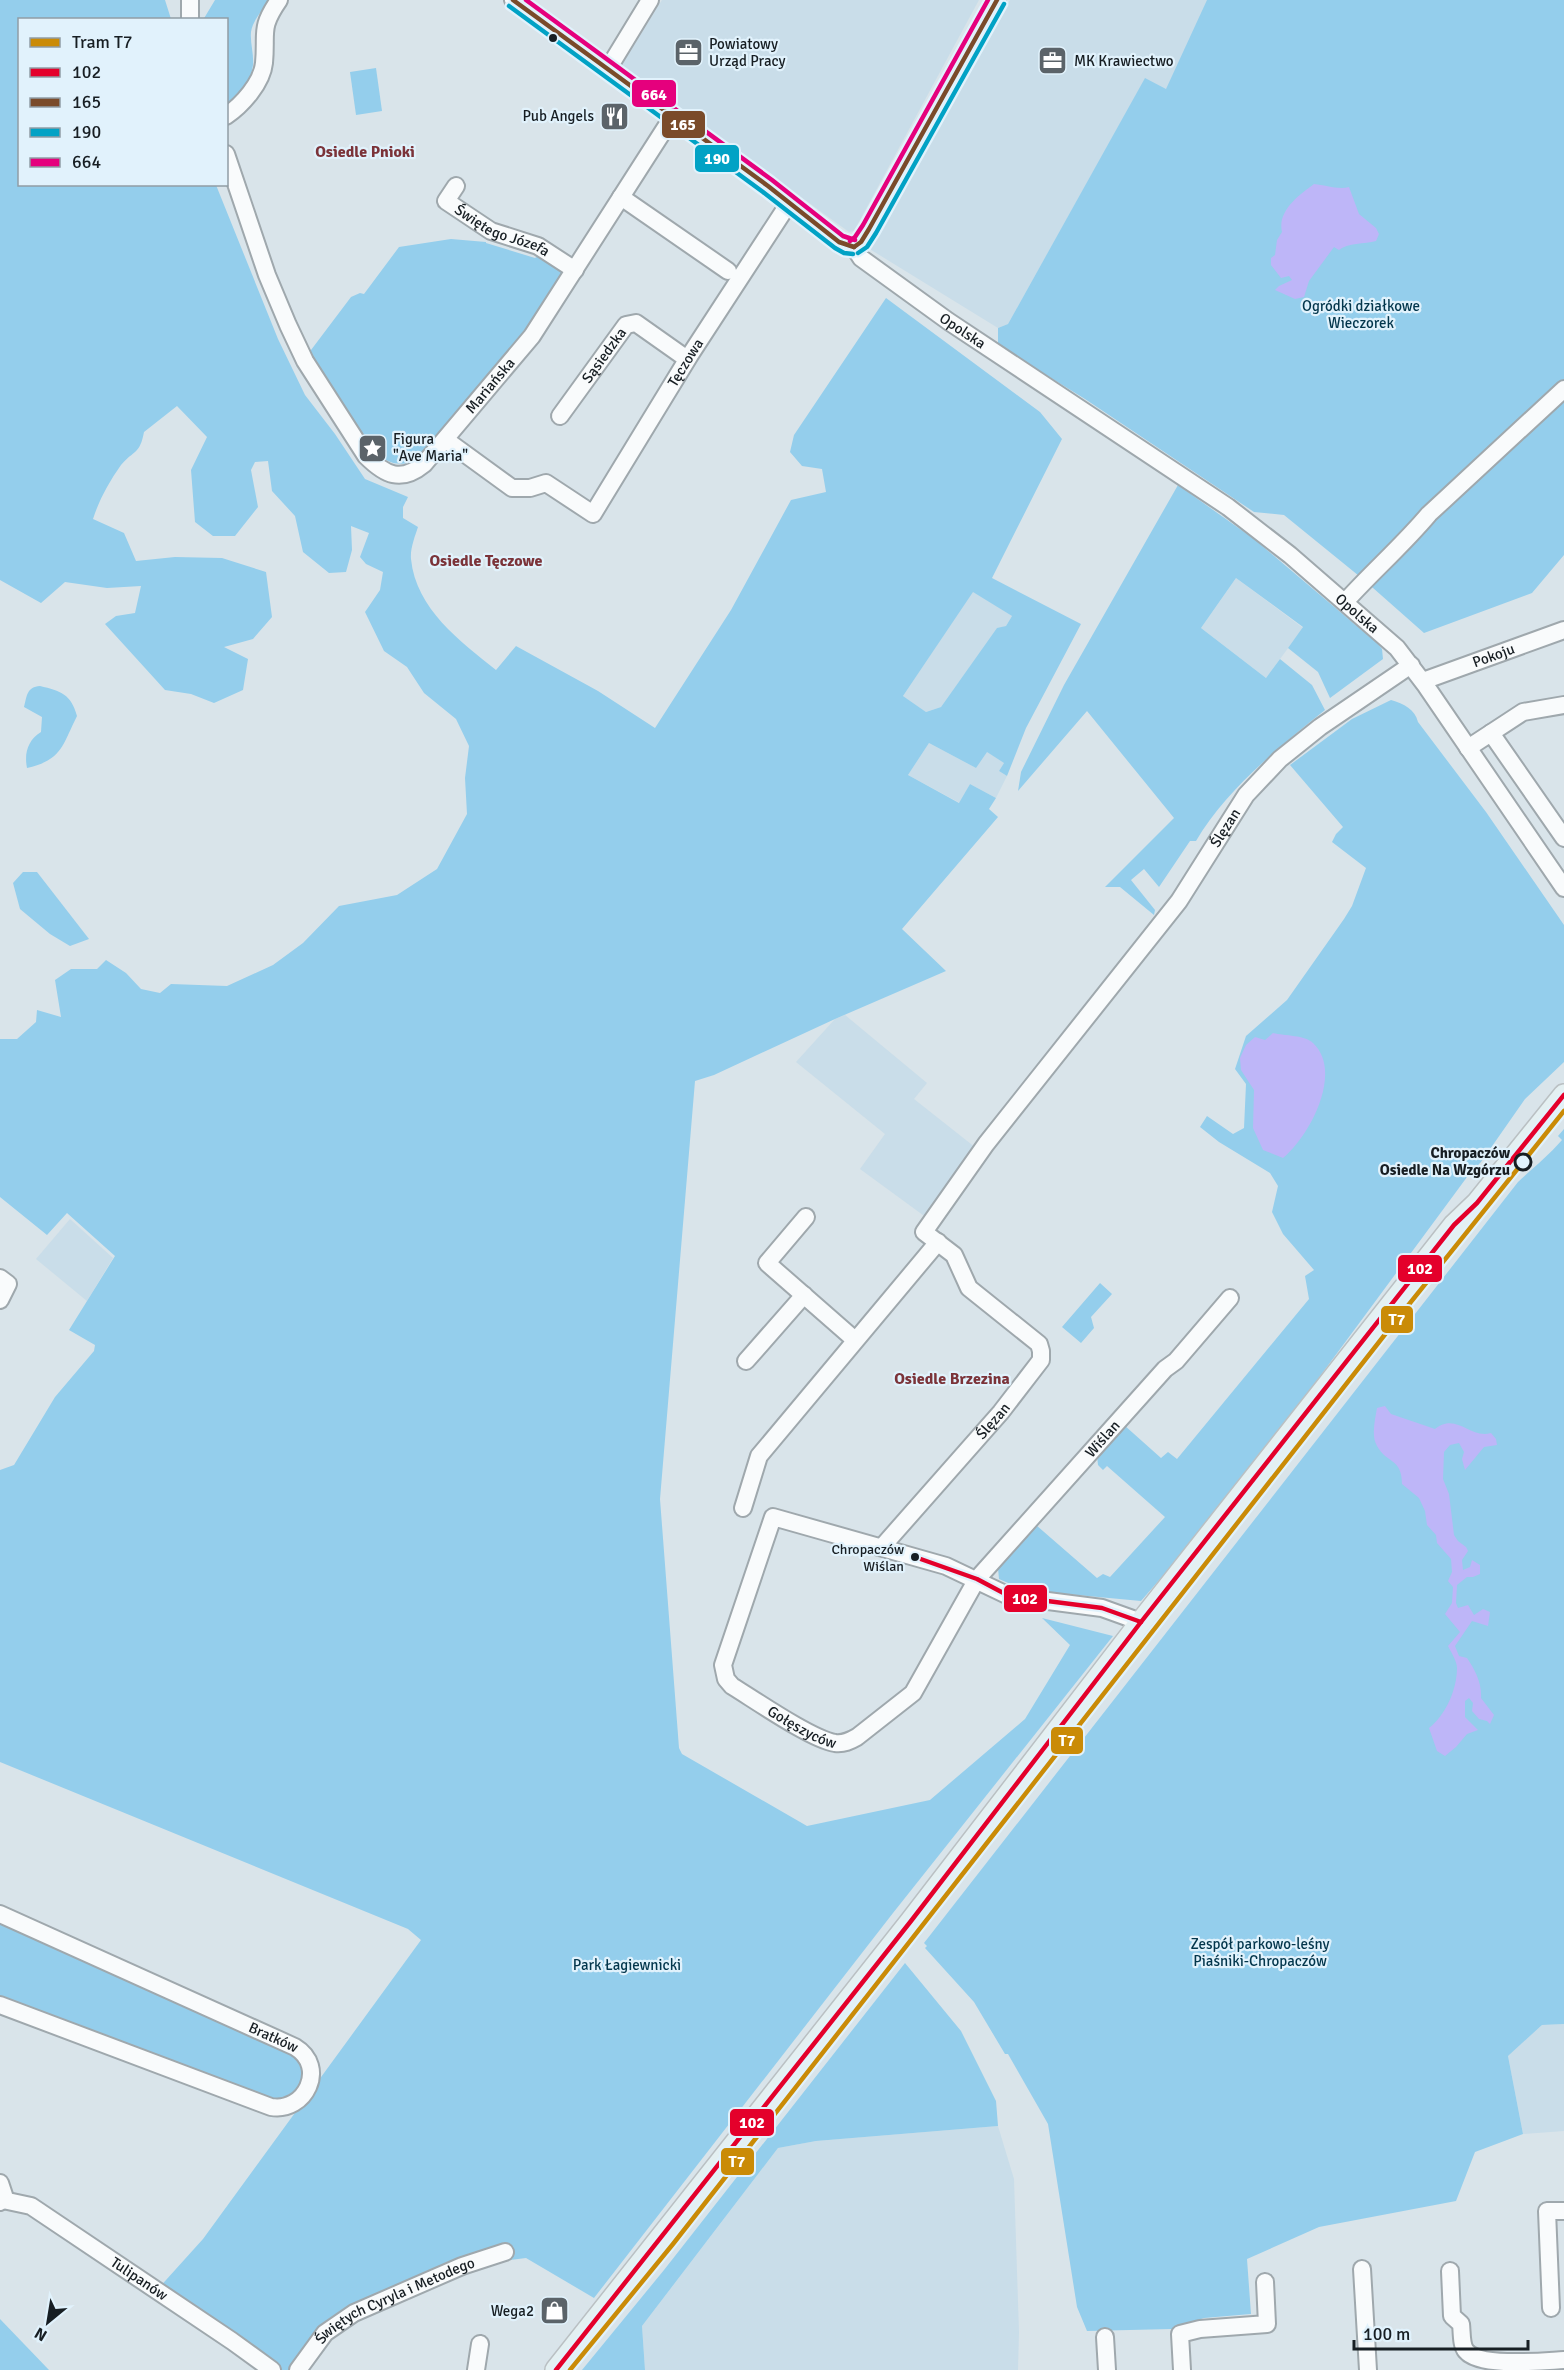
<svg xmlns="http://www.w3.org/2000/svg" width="1564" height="2370" font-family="Signika,sans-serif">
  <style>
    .built { fill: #c9dde9 }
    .green { fill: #94ceec; fill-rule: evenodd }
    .water { fill: #beb6f8 }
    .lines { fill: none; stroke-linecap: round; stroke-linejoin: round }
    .minor-casing { stroke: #9fa8ad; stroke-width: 20 }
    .major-casing { stroke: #bac0c3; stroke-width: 24 }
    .minor { stroke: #f9fbfc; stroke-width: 16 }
    .major { stroke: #e4f0f2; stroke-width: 21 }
    .bus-1-casing { stroke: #e1f2fc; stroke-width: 9 }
    .bus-2-casing { stroke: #e1f2fc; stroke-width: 9 }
    .bus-3-casing { stroke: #e1f2fc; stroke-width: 9 }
    .bus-4-casing { stroke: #e1f2fc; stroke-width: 9 }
    .bus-1 { stroke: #e4002b; stroke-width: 4.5 }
    .bus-2 { stroke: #7a4b2a; stroke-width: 4.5 }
    .bus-3 { stroke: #01a2c5; stroke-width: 4.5 }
    .bus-4 { stroke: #e5007d; stroke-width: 4.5 }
    .tram-1-casing { stroke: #e1f2fc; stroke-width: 9 }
    .tram-1 { stroke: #ca8b07; stroke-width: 4.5 }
    .bus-dot { fill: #171e23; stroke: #e1f2fc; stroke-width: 2 }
    .stop-dot { fill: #e1f2fc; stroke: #171e23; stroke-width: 3 }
    .labels { text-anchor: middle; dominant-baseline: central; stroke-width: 4.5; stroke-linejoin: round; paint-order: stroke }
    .bus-label { font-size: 14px; fill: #171e23; stroke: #e1f2fc; text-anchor: end }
    .poi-label { font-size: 15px; fill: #171e23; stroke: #e1f2fc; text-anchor: start }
    .street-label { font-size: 15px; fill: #171e23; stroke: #e1f2fc }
    .park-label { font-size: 15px; fill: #03364c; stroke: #e1f2fc }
    .stop-label { font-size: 15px; font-weight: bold; fill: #171e23; stroke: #e1f2fc; text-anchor: end }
    .neighbourhood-label { font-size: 16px; font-weight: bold; fill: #7b3339; stroke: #e1f2fc }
    .line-badge { stroke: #e1f2fc; stroke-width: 2 }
    .badge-label { font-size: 16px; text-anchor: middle; font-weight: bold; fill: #fff }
  </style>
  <rect width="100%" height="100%" fill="#d9e4ea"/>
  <!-- built -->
  <g class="built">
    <path d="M662 0H979L854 231 849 232 621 66Z"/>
    <path d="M1010 0H1208L1166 90 1145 79 1008 324 998 328 868 248Z"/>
    <path d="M1236 578 1303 628 1266 678 1201 628Z"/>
    <path d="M973 591 1012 616 1006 626 997 629 941 707 926 712 903 696Z"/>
    <path d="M929 743 976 768 986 751 1004 763 999 771 1007 776 996 798 970 784 960 803 908 775Z"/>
    <path d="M845 1015 927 1083 914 1099 976 1148 927 1218 860 1169 885 1134 796 1062 835 1019Z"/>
    <path d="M70 1219 113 1258 87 1301 36 1259Z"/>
    <path d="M1564 2024V2131L1523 2134 1508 2056 1542 2025Z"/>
    <path d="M998 2126 1014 2179 1019 2332 1018 2370H645L642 2326 778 2148 816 2141Z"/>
  </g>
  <!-- green -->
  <g class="green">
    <path d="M0 0H165L171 19 20 20V184L216 185 278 339 305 395 335 434 365 479 408 497 403 507V518L418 527C415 536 410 549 411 559 416 609 460 641 496 670L516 646 598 691 655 728 731 610 791 500 826 492 822 469 802 466 790 452 794 435 886 298 1040 412 1062 439 992 578 1081 624 1026 728 1007 776 999 771 1004 763 987 752 976 768 929 743 908 775 959 803 970 784 996 798 989 809 998 817 902 929 946 971 835 1019 714 1075 695 1081 660 1499 679 1748 682 1754 807 1826 930 1800 1025 1719 1070 1645 1042 1618 1113 1636 893 1913 594 2298 526 2258 462 2266 331 2330 300 2370H272L157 2290 203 2239 421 1940 408 1929 0 1762V1470L14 1465 55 1397 94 1351 95 1345 69 1330 115 1256 67 1213 47 1235 0 1197V1039H17L36 1022 37 1010 61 1017 55 980 71 969H97L106 960 126 973 141 989 160 993 171 984 227 986 273 965 303 943 339 906 397 895 437 869 467 814 465 778 469 746 456 719 424 693 407 667 384 651 365 612 380 590 383 572 366 564 360 557 369 533 351 526 352 550 346 572 329 573 303 552 295 516 272 491 268 461 255 462 251 470 258 507 235 536H213L195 522 191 470 207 437 177 406 144 432C140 454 134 450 121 465 109 482 99 500 93 519L124 533 136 561 175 557 222 558 266 572 272 617 253 639 224 647 248 659 243 690 214 703 191 694 165 690 105 624 116 616 135 613 141 586 107 588 65 582 41 603 0 580ZM973 592 1012 616 1006 626 997 628 941 707 926 712 903 696Z"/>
    <path d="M215 0H270C263 9 253 20 251 32 250 43 254 54 253 65 251 83 239 96 227 108L226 20H203Z"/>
    <path d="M1207 0H1564V555L1532 593 1424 633 1364 580 1284 515 1254 512 1085 399 998 345V328L1008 324 1145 78 1166 89Z"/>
    <path d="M376 68 382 111 356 115 350 72Z"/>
    <path d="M451 239 486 242V243L535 258 542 254 560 267 562 277 531 328 415 462C406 464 396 465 388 461 358 447 326 383 308 354L351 297 360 293 364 294 399 247Z"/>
    <path d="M1178 485 1254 539 1378 644 1382 649 1383 659 1330 698 1318 672 1288 648 1303 627 1236 578 1201 628 1266 678 1280 659 1312 685 1325 710C1280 746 1225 791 1196 841H1190L1159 887 1144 869 1131 880 1155 910 1154 915 1120 887H1105L1174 818 1087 711 1018 791 1021 772 1064 685Z"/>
    <path d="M40 686C61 691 71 694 77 716 62 746 62 760 27 768 24 753 28 740 41 732L42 717 24 707C27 695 27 687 40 686Z"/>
    <path d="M1391 700C1404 704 1415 709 1418 722L1486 812 1564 925V1062L1525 1099 1481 1162 1470 1173 1228 1501 1141 1601 1024 1590 999 1579 998 1568 1036 1525 1097 1578 1103 1574 1110 1577 1165 1517 1107 1466 1103 1470 1098 1465 1097 1456 1124 1425 1161 1458 1168 1452 1177 1459 1309 1299 1305 1276 1314 1270 1283 1234 1272 1212 1278 1186 1270 1173 1219 1142 1200 1127 1207 1116 1233 1134 1244 1128 1246 1084 1235 1069 1246 1036 1287 1000 1344 919 1352 906 1366 868 1332 842 1336 834 1343 827 1290 765 1352 719Z"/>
    <path d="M23 872H37L89 939 70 946 50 934 20 909 13 883Z"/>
    <path d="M1564 1129V2024L1542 2025 1508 2056 1523 2134 1475 2152 1456 2201 1319 2227 1247 2259 1251 2314 1204 2318 1172 2329 1087 2331 1077 2307 1048 2124 1008 2054H1005L974 2002 925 1948 927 1946 924 1943 1518 1182C1533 1168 1548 1156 1562 1140L1558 1136Z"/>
    <path d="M1100 1283 1112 1294 1091 1317 1094 1328 1081 1343 1062 1327Z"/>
    <path d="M0 1914 295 2047 311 2065 288 2107 0 2005Z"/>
    <path d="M905 1963 961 2031 996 2101 998 2126 816 2141 778 2148 642 2326 645 2370H582L664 2270Z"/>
    <path d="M0 2319 49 2370H0Z"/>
  </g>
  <!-- water -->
  <g class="water">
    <path d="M1314 184C1325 185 1339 190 1349 187L1359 214 1376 228 1379 234 1376 241C1365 244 1347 243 1339 250L1334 247 1309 281 1304 297 1295 299 1275 290 1279 286 1292 280 1289 276 1281 278 1271 265V258L1275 255 1277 240 1282 232C1277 211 1299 195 1314 184Z"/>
    <path d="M1273 1033C1285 1036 1305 1035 1313 1043 1344 1072 1309 1137 1283 1158L1263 1150 1253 1128 1254 1090 1241 1070 1240 1058 1246 1045 1255 1037 1265 1040Z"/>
    <path d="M1385 1406 1391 1414 1435 1429C1457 1412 1469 1439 1491 1433L1496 1439 1497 1445 1484 1447 1465 1470 1462 1459 1464 1452 1459 1443 1450 1445 1444 1452 1443 1479 1449 1494 1454 1535 1458 1541 1466 1547 1468 1551 1462 1560 1463 1570 1470 1567 1472 1560 1480 1565V1574L1473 1577H1467L1457 1585 1456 1603 1458 1608 1468 1605 1474 1615 1483 1609 1490 1612 1488 1626 1472 1621 1455 1646 1459 1656 1467 1658C1475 1670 1482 1683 1481 1698L1494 1715 1490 1724 1487 1721 1479 1719 1472 1711 1473 1703 1469 1698 1465 1701V1717L1478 1730 1467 1734 1456 1747 1445 1756 1437 1751 1429 1728C1446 1715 1457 1689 1457 1668 1457 1661 1451 1652 1448 1646L1460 1632 1445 1614 1452 1603 1453 1587 1448 1581 1452 1572 1451 1559 1437 1543 1436 1535 1427 1525 1425 1511 1419 1498 1402 1484C1402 1458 1387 1464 1377 1446 1371 1436 1375 1420 1377 1408Z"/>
  </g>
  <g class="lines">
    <defs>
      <g id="minor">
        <path d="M513 0 768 186 839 242 846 246 854 247"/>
        <path d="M190 20V0"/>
        <path d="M608 69 650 0"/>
        <path d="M226 116C242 105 262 83 264 63 267 32 259 29 279 0"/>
        <path id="s1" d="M226 154 267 275 288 325 305 361 366 456C385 475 401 483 424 464L532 336 673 116"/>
        <path id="s2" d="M456 186 446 201 491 231 538 246 575 270"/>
        <path d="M621 197 728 271"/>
        <path id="s3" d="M854 247 861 258 948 321 1228 507 1290 555 1397 648 1426 686 1564 888"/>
        <path d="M854 247 861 242 869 229 997 0"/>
        <path id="s4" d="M560 416 626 325 636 323 687 359"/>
        <path id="s5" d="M446 440 512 488H530L546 483 593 514 690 355 789 203"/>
        <path d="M1345 602C1372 572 1403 545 1429 514L1564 389"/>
        <path id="s6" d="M1423 681 1564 630"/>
        <path d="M1491 733 1564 838"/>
        <path d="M1468 748 1523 712 1564 705"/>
        <path d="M806 1217 767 1263 855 1340"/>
        <path d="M0 1278 8 1284 0 1300"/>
        <path d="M746 1361 804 1295"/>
        <path d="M743 1508 759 1456 938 1242"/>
        <path id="s7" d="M882 1547 1001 1412 1041 1360V1351L1039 1344 969 1288 954 1255 924 1232 986 1144 1179 901 1246 795 1280 759 1320 727 1411 665"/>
        <path id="s8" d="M1141 1622 1102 1608 1009 1596 946 1566 773 1517 723 1665 726 1679 732 1686C755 1700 811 1739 835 1743 844 1744 850 1741 857 1737L913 1693 977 1579 1165 1369 1176 1361 1230 1298"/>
        <path id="s9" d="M0 1914 295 2047C328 2067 305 2113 271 2107L0 2005"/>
        <path d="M0 2183 4 2195 0 2202"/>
        <path id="s10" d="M3 2200 31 2206 232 2341 272 2370"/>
        <path d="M1362 2269 1368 2370"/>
        <path d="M1450 2271 1452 2316 1461 2324C1462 2332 1461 2345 1466 2351 1480 2368 1543 2361 1564 2360"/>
        <path d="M1551 2308 1547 2211H1564"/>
        <path d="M1105 2337 1107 2370"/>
        <path id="s11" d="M298 2370 325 2333 354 2313 462 2266 505 2252"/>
        <path d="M476 2370 480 2344"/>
        <path d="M1182 2370 1180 2334 1200 2329 1267 2324 1265 2282"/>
      </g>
      <path id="major" d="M556 2370 911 1921 1141 1622 1454 1225 1477 1203 1564 1095"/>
    </defs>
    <!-- minor casing -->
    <use href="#minor" class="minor-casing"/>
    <!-- major casing -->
    <use href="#major" class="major-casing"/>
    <!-- minor -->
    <use href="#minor" class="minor"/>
    <!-- major -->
    <use href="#major" class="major"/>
    <defs>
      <g id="bus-1">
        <path d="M915 1557 977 1579 1009 1596 1102 1608 1141 1622"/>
        <path d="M556 2370 911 1921 1141 1622 1454 1225 1477 1203 1564 1095"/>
      </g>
      <g id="bus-2">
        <path d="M513 0 768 186 839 242 854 247"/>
        <path d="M854 247 861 242 869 229 997 0"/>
      </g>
      <g id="bus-3">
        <path d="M509 6 763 192 835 248 844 253 853 254"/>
        <path d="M858 253 867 247 876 233 1004 4"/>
      </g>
      <g id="bus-4">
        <path d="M526 0 772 180 843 236 855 240"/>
        <path d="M850 241 855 237 863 225 988 0"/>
      </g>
    </defs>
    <!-- bus-1 casing -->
    <use href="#bus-1" class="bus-1-casing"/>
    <!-- bus-2 casing -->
    <use href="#bus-2" class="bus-2-casing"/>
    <!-- bus-3 casing -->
    <use href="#bus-3" class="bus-3-casing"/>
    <!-- bus-4 casing -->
    <use href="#bus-4" class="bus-4-casing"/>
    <!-- bus-1 -->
    <use href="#bus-1" class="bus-1"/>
    <!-- bus-2 -->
    <use href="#bus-2" class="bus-2"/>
    <!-- bus-3 -->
    <use href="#bus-3" class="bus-3"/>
    <!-- bus-4 -->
    <use href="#bus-4" class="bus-4"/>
    <defs>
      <path id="tram-1" d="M570 2370 673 2244 1390 1328 1564 1111"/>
    </defs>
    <!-- tram-1 casing -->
    <use href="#tram-1" class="tram-1-casing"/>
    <!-- tram-1 -->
    <use href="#tram-1" class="tram-1"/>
  </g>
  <!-- icons -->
  <defs>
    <symbol id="office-square" viewBox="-11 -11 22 22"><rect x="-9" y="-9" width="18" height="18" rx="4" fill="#5b6369" stroke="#e1f2fc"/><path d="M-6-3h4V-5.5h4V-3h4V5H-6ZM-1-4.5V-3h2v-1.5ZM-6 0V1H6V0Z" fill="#fff"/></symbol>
    <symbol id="restaurant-square" viewBox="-11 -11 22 22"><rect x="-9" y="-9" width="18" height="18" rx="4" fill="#5b6369" stroke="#e1f2fc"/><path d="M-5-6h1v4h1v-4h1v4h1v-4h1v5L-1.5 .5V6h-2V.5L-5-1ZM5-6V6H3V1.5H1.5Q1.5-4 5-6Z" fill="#fff"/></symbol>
    <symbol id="sight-square" viewBox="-11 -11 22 22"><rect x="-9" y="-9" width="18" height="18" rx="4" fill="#5b6369" stroke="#e1f2fc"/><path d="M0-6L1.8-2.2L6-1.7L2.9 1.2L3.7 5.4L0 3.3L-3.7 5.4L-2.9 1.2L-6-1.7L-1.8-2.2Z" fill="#fff"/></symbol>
    <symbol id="shop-square" viewBox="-11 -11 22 22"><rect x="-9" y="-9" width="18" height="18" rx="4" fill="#5b6369" stroke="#e1f2fc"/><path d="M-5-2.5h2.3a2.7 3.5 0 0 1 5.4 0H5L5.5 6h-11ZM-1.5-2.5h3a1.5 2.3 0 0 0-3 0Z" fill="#fff"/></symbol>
  </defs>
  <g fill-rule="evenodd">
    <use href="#office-square" x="672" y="36" width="33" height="33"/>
    <use href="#office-square" x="1036" y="44" width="33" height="33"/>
    <use href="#restaurant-square" x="598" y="100" width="33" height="33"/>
    <use href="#sight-square" x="356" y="432" width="33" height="33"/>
    <use href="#shop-square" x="538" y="2294" width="33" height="33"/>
  </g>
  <!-- markers -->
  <g class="bus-dot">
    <circle cx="553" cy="38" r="5"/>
    <circle cx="915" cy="1557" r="5"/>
  </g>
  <circle class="stop-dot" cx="1523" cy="1162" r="8"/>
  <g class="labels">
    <!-- bus labels -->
    <g class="bus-label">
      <text x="904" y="1549">Chropaczów<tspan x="904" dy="17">Wiślan</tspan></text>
    </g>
    <!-- poi labels -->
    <g class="poi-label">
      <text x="709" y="44">Powiatowy<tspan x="709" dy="17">Urząd Pracy</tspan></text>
      <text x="1074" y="61">MK Krawiectwo</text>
      <text x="594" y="116" text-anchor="end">Pub Angels</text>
      <text x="393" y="439">Figura<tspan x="393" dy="17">"Ave Maria"</tspan></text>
      <text x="534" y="2311" text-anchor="end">Wega2</text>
    </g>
    <!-- street labels -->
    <g class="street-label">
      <text stroke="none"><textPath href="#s2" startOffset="82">Świętego Józefa</textPath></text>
      <text stroke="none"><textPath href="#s3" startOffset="138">Opolska</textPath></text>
      <text stroke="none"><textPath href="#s4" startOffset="75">Sąsiedzka</textPath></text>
      <text stroke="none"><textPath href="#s5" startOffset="350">Tęczowa</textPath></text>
      <text stroke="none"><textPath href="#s1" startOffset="504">Mariańska</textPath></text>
      <text stroke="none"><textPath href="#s3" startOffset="624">Opolska</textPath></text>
      <text stroke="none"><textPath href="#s6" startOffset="75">Pokoju</textPath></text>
      <text stroke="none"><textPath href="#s7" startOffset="930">Ślęzan</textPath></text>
      <text stroke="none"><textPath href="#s7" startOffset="168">Ślęzan</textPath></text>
      <text stroke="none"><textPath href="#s8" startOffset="1096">Wiślan</textPath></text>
      <text stroke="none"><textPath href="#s8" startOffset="646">Gołęszyców</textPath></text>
      <text stroke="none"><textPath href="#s9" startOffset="300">Bratków</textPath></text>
      <text stroke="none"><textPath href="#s10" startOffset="159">Tulipanów</textPath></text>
      <text stroke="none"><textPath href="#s11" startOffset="123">Świętych Cyryla i Metodego</textPath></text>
    </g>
    <!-- park labels -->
    <g class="park-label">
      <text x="1361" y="306">Ogródki działkowe<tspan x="1361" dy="17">Wieczorek</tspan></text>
      <text x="1260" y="1944">Zespół parkowo-leśny<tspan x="1260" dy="17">Piaśniki-Chropaczów</tspan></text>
      <text x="627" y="1965">Park Łagiewnicki</text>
    </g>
    <!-- stop labels -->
    <g class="stop-label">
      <text x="1510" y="1153">Chropaczów<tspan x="1510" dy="17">Osiedle Na Wzgórzu</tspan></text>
    </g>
    <!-- neighbourhood labels -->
    <g class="neighbourhood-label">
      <text x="365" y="152">Osiedle Pnioki</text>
      <text x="486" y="561">Osiedle Tęczowe</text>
      <text x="952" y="1379">Osiedle Brzezina</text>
    </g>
  </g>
  <g class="line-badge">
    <rect x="631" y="79" width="46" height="29" rx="6" fill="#e5007d"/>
    <rect x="661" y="110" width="45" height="29" rx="6" fill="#7a4b2a"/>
    <rect x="694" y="144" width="46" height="29" rx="6" fill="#01a2c5"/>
    <rect x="1397" y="1254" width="46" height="29" rx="6" fill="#e4002b"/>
    <rect x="1380" y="1305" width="34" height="29" rx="6" fill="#ca8b07"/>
    <rect x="1003" y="1584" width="45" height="29" rx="6" fill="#e4002b"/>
    <rect x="1050" y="1726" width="34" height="29" rx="6" fill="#ca8b07"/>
    <rect x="729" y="2108" width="46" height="29" rx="6" fill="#e4002b"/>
    <rect x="720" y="2147" width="35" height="29" rx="6" fill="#ca8b07"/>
  </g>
  <g class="badge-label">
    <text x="654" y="100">664</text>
    <text x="683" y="130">165</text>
    <text x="717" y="164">190</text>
    <text x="1420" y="1274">102</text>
    <text x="1397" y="1325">T7</text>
    <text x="1025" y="1604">102</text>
    <text x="1067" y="1746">T7</text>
    <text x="752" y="2128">102</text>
    <text x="737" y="2167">T7</text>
  </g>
  <!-- legend -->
  <rect x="18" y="18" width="210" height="168" fill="#e1f2fc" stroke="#909da5" stroke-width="1.5"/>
  <rect x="30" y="38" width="30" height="9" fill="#ca8b07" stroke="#909da5" stroke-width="1.5"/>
  <text x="72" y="48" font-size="18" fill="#171e23">Tram T7</text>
  <rect x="30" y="68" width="30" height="9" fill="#e4002b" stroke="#909da5" stroke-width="1.5"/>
  <text x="72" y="78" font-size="18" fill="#171e23">102</text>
  <rect x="30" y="98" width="30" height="9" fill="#7a4b2a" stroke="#909da5" stroke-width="1.5"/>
  <text x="72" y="108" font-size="18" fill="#171e23">165</text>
  <rect x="30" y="128" width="30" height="9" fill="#01a2c5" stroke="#909da5" stroke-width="1.5"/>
  <text x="72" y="138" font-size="18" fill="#171e23">190</text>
  <rect x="30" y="158" width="30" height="9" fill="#e5007d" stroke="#909da5" stroke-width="1.5"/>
  <text x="72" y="168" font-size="18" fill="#171e23">664</text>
  <!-- north arrow -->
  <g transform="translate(48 2322) rotate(210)" stroke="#e1f2fc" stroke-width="4.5" paint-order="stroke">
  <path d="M0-4.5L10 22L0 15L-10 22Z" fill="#171e23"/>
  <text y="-9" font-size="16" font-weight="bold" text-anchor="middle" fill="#171e23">N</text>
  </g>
  <!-- scale -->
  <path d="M1354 2340v9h174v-9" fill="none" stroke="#171e23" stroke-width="3"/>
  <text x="1363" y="2340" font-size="18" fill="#171e23" stroke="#e1f2fc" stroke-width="4.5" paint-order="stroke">100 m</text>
</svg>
